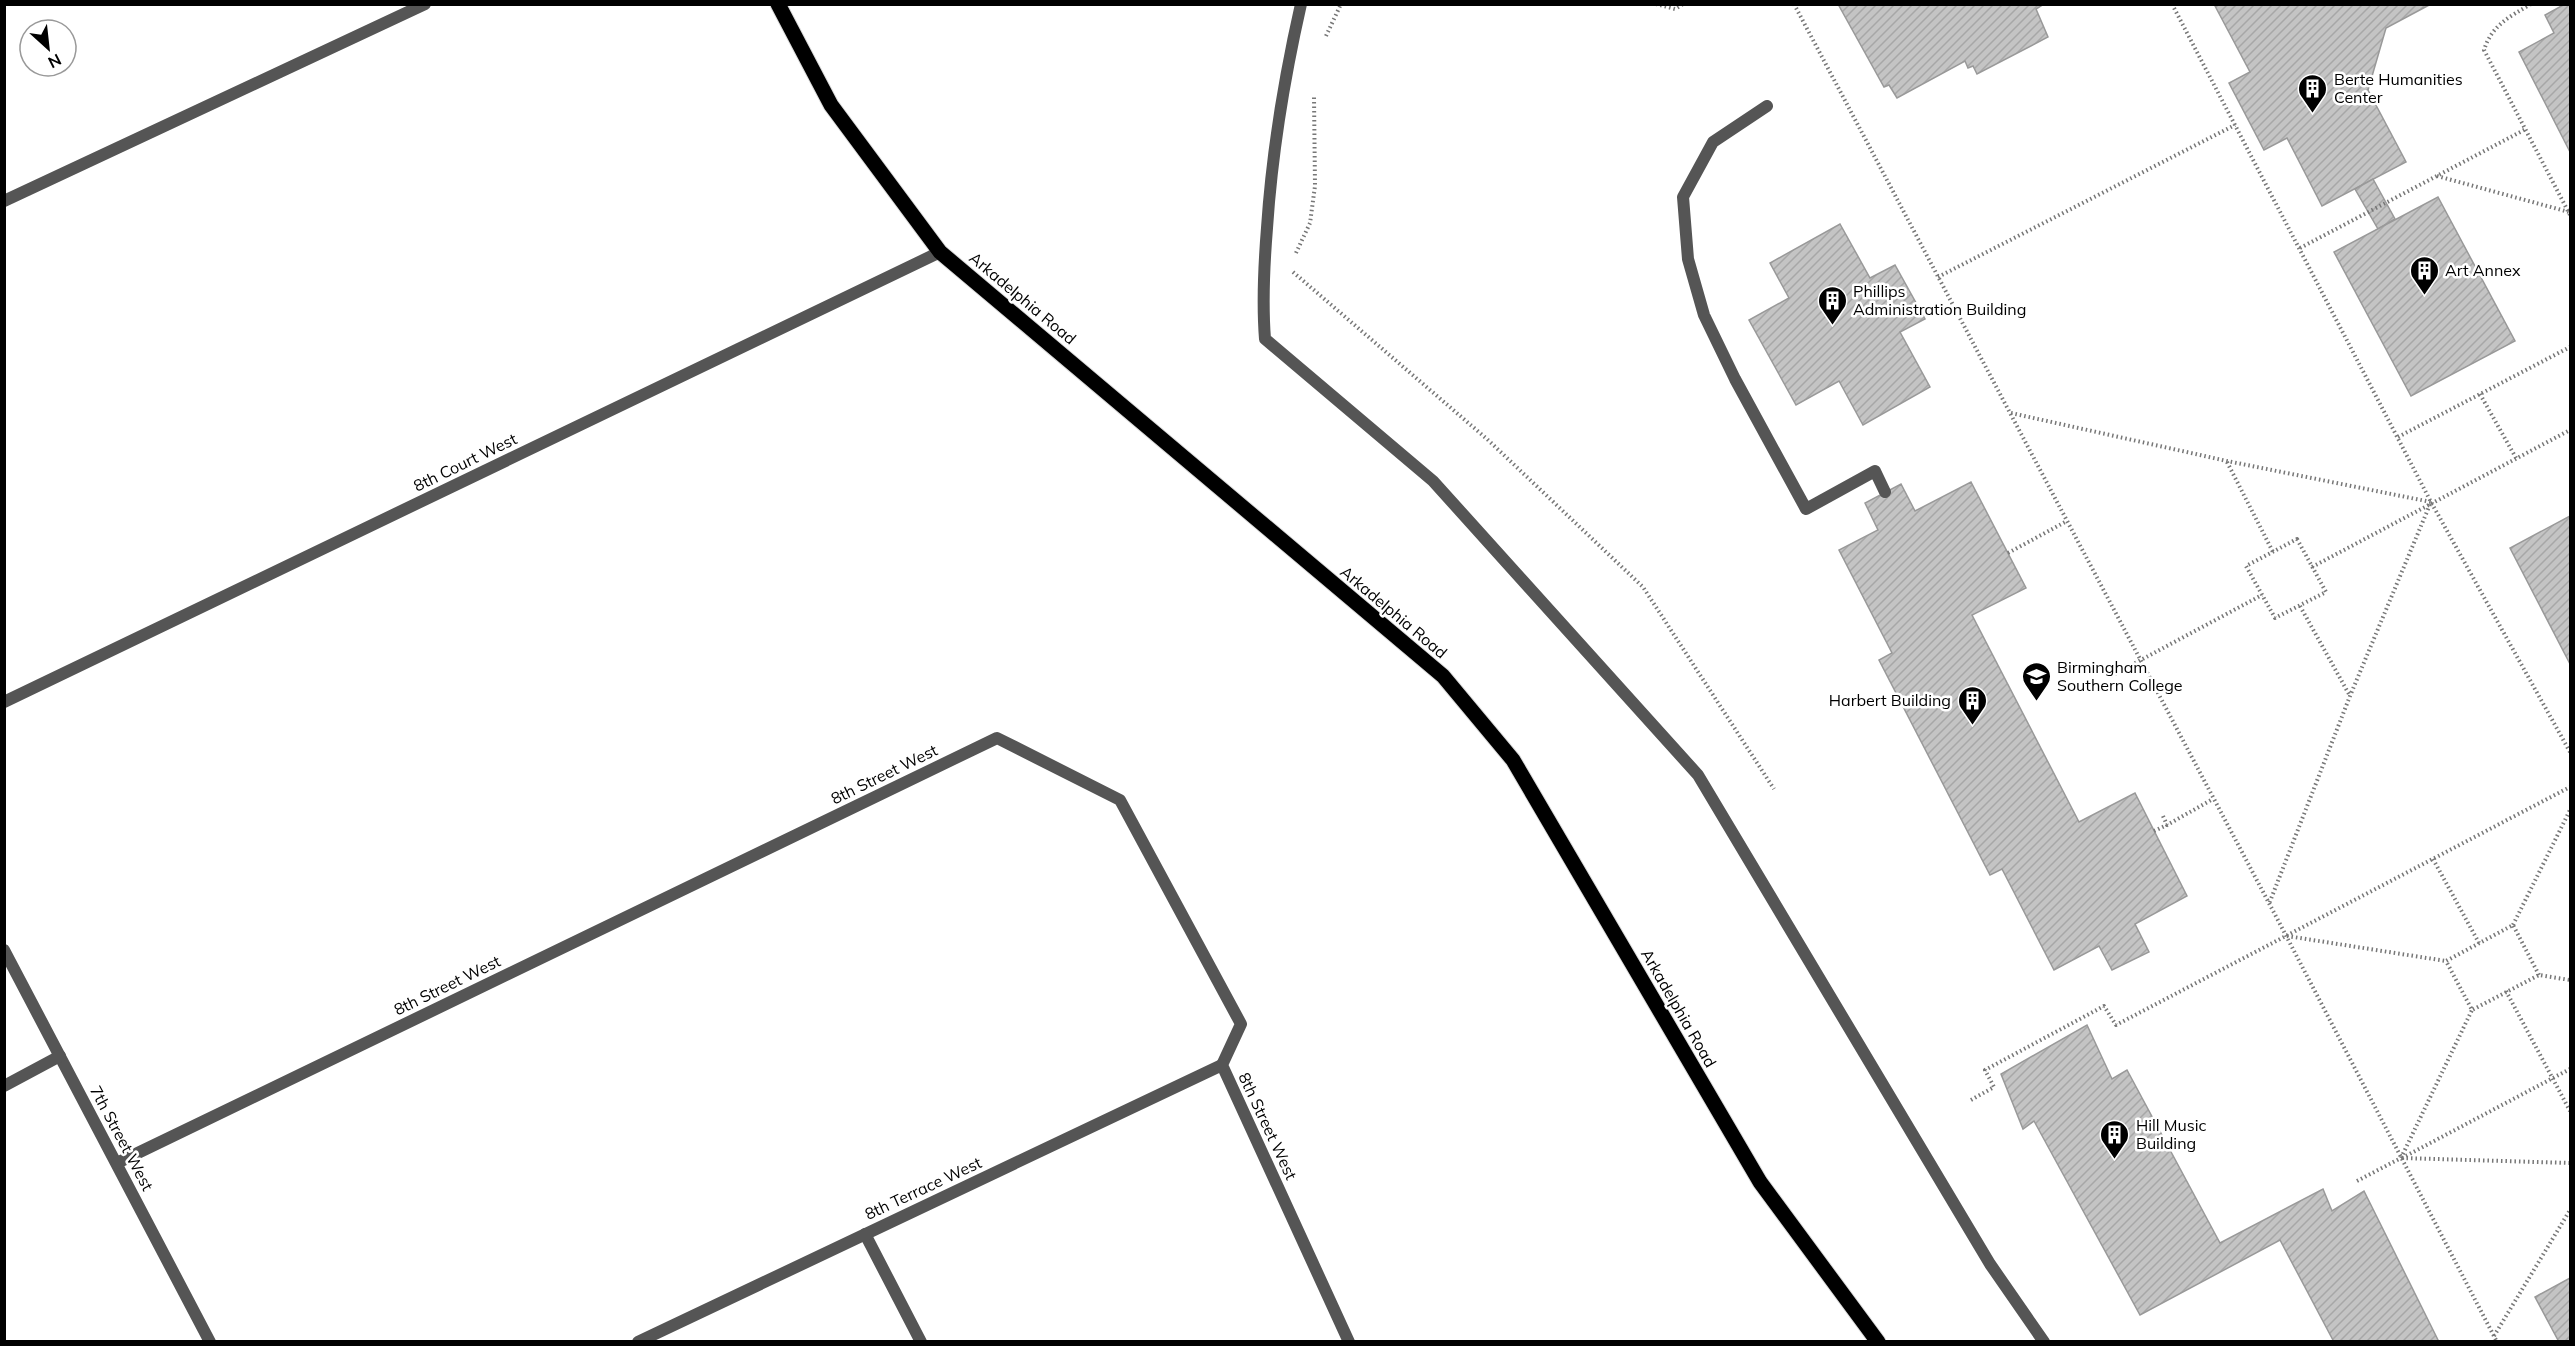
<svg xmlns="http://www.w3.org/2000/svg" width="2575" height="1346" font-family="Mulish,sans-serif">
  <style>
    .building { fill: url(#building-hatch); stroke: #999; stroke-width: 1.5 }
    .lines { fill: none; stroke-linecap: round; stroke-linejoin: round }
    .primary-casing { stroke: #dbdbdb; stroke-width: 17 }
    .path { stroke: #777; stroke-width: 4; stroke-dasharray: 1.5 3; stroke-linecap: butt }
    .service { stroke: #555; stroke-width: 12 }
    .minor { stroke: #555; stroke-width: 12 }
    .primary { stroke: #000; stroke-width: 15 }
    .labels { text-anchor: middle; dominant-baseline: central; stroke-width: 5; stroke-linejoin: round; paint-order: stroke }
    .poi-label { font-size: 16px; fill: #000; stroke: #fff; text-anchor: start }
    .street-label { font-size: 16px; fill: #000; stroke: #fff }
  </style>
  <defs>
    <pattern id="building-hatch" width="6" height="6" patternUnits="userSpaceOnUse" patternTransform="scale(1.5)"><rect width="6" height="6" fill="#c4c4c4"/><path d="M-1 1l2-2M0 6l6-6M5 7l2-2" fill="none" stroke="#a7a7a7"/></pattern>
  </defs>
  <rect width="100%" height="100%" fill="#fff"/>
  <!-- building -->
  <g class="building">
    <path d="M1838 4H2044L2036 9 2048 37 1977 74 1973 66 1968 68 1965 61 1897 98 1889 85 1884 87Z"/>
    <path d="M2217 4H2431L2386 28 2368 90 2406 162 2322 206 2287 138 2264 150 2229 83 2250 72 2215 6Z"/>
    <path d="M2565 4H2570V152L2519 52 2554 33 2545 15Z"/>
    <path d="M2373 179 2395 219 2378 229 2355 189Z"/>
    <path d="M2438 197 2515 341 2411 396 2334 252Z"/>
    <path d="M1840 224 1870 278 1895 265 1925 319 1900 332 1930 387 1863 425 1839 381 1796 405 1749 320 1789 298 1770 263Z"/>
    <path d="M1971 482 2026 588 1972 615 2079 822 2135 793 2187 896 2135 924 2149 952 2112 970 2099 946 2054 970 2002 869 1990 875 1879 660 1892 653 1839 550 1878 530 1865 503 1901 484 1915 511Z"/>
    <path d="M2570 516V664L2510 548Z"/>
    <path d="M2087 1025 2112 1079 2127 1070 2220 1243 2323 1189 2332 1211 2364 1191 2439 1342H2334L2280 1240 2140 1315 2034 1121 2023 1129 2001 1074Z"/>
    <path d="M2570 1278V1342H2559L2535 1297Z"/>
  </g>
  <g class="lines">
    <defs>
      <path id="primary" d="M778 4 831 105 940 252 1443 676 1513 760 1760 1182 1878 1342"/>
    </defs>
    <!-- primary casing -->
    <use href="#primary" class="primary-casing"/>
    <!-- path -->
    <g class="path">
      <path d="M1656 4 1675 9 1683 4"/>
      <path d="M1794 4 2280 924 2497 1342"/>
      <path d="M2172 4 2431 502 2570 752"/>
      <path d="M2531 4C2509 17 2492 25 2484 50L2570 215"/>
      <path d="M1326 36 1341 4"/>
      <path d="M2437 176 2569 212"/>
      <path d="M2300 248 2526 129"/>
      <path d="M1296 253 1310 223 1315 186 1314 97"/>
      <path d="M1293 272 1487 439 1643 587 1774 789"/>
      <path d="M1938 277 2235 125"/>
      <path d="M2480 394 2516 458"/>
      <path d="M2011 413 2227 461 2431 502 2350 696 2269 904"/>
      <path d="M2398 437 2570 347"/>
      <path d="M2227 462 2273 552"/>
      <path d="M2297 539 2326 592 2275 618 2246 566Z"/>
      <path d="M2008 553 2067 521"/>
      <path d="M2312 567 2570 430"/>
      <path d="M2300 606 2350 696"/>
      <path d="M2111 676 2262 595"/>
      <path d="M2163 816 2167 825 2213 799"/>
      <path d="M2154 831 2167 825"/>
      <path d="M2433 859 2479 943"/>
      <path d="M2513 925 2570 810"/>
      <path d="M2287 936 2446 961"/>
      <path d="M2539 975 2513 925 2446 961 2472 1010 2539 975 2570 980"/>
      <path d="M2506 991 2570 1111"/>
      <path d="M1971 1100 1994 1087 1985 1070 2104 1006 2116 1025 2570 787"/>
      <path d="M2402 1158 2570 1069"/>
      <path d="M2402 1158 2570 1163"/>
      <path d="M2357 1181 2401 1158 2472 1010"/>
      <path d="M2494 1336 2570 1210"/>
    </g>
    <!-- service -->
    <g class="service">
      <path d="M1301 4C1284 79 1272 152 1267 228 1264 265 1262 301 1265 339L1433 481 1698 775 1990 1264 2044 1342"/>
      <path d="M1767 106 1713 142 1683 197 1688 259 1704 315 1735 379 1806 509 1875 471 1885 492"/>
      <path d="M4 201 425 4"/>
    </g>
    <!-- minor -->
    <g class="minor">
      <path d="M4 702 940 252"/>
      <path d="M4 950 210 1342"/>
      <path d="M4 1086 60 1056"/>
      <path d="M117 1163 997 738 1120 800 1241 1024 1222 1065 1349 1342"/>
      <path d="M865 1234 921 1342"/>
      <path d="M638 1342 1222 1065"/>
    </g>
    <!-- primary -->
    <use href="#primary" class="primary"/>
  </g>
  <!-- icons -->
  <defs>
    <symbol id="building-pin" viewBox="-11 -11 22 30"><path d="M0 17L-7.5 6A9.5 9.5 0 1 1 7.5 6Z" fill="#000" stroke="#fff"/><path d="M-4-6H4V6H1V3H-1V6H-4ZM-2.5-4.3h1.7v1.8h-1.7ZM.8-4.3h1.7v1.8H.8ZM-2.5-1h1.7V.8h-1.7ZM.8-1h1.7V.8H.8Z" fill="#fff"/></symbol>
    <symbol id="university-pin" viewBox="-11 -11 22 30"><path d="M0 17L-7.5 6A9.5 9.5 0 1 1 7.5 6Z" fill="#000" stroke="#fff"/><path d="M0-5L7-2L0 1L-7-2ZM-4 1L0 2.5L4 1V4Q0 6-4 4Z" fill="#fff"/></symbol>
  </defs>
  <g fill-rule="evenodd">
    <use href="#building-pin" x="2296" y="72" width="33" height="45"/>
    <use href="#building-pin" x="2408" y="254" width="33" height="45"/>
    <use href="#building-pin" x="1816" y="284" width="33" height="45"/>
    <use href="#university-pin" x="2020" y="660" width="33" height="45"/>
    <use href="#building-pin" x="1956" y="684" width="33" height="45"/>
    <use href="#building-pin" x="2098" y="1118" width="33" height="45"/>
  </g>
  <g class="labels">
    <!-- poi labels -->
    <g class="poi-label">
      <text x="2334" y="79">Berte Humanities<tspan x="2334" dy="18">Center</tspan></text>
      <text x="2445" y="270">Art Annex</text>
      <text x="1853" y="291">Phillips<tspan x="1853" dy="18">Administration Building</tspan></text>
      <text x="2057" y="667">Birmingham<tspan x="2057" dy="18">Southern College</tspan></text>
      <text x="1951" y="700" text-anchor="end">Harbert Building</text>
      <text x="2136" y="1125">Hill Music<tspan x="2136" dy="18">Building</tspan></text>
    </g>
    <!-- street labels -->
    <g class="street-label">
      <text transform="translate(1023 298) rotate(40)">Arkadelphia Road</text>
      <text transform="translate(465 462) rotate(-26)">8th Court West</text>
      <text transform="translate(1394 612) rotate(40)">Arkadelphia Road</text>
      <text transform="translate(884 774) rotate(-26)">8th Street West</text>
      <text transform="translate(447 985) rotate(-26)">8th Street West</text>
      <text transform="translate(1679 1008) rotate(60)">Arkadelphia Road</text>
      <text transform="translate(1268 1126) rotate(65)">8th Street West</text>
      <text transform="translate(122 1138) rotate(62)">7th Street West</text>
      <text transform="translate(923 1188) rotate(-25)">8th Terrace West</text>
    </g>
  </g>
  <!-- border -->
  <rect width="2575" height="1346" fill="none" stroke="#000000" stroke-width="12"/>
  <!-- north arrow -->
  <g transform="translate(48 48) rotate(153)"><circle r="28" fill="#ffffff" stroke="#999999" stroke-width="1.5"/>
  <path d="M0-4.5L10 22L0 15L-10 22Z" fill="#000000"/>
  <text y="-9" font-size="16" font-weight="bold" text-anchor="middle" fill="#000000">N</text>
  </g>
</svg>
